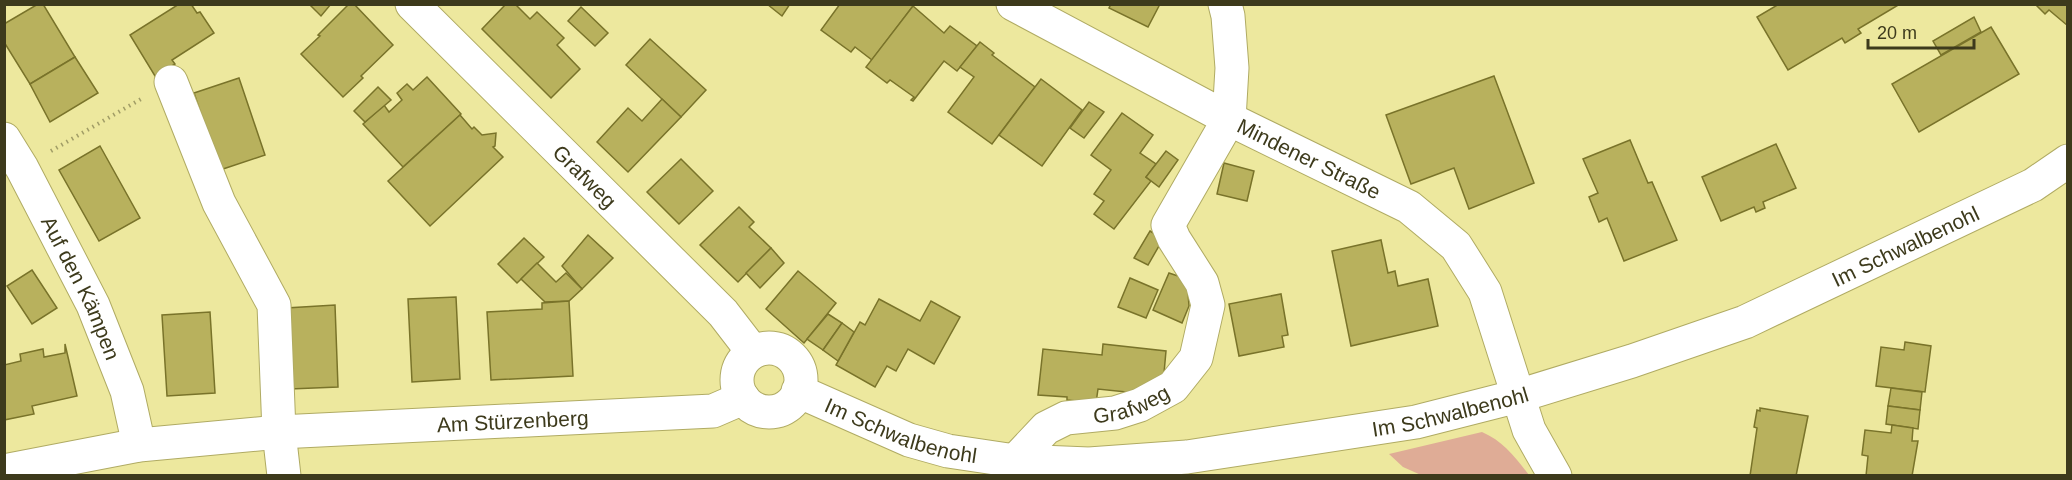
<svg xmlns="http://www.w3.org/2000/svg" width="2072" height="480" font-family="Arial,sans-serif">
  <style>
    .green { fill: #dfac96 }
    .building { fill: #b8b15d; stroke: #79732a; stroke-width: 1.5 }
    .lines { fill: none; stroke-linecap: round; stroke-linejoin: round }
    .minor-casing { stroke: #b0ab63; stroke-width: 35 }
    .path { stroke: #a19d66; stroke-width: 4; stroke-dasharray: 1.5 4.5; stroke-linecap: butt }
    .minor { stroke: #fff; stroke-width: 33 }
    .labels { text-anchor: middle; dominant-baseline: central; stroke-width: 5; stroke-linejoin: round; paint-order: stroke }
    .street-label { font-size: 21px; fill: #3d3a1c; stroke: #ede89e }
  </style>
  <rect width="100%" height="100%" fill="#ede89e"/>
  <!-- green -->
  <path class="green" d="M1482 432C1503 441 1515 457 1529 475H1421L1403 467 1389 454Z"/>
  <!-- building -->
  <g class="building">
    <path d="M38 4H43L75 57 30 84 4 42V24Z"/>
    <path d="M179 4H191L197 13 200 12 214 33 172 60 175 64 155 76 130 35Z"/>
    <path d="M309 4H331L321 16Z"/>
    <path d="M349 4H354L393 45 361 76 363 78 343 97 301 54 320 36 318 35Z"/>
    <path d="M506 4H515L530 19 537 12 564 38 557 45 580 69 551 98 482 29Z"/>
    <path d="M767 4H790L782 16Z"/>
    <path d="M840 4H912L913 6 872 60 855 47 851 52 821 30Z"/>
    <path d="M1111 4H1160L1148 27 1109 8Z"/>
    <path d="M1779 4H1900L1858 29 1861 33 1845 43 1842 38 1788 70 1757 17Z"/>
    <path d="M2035 4H2068V26L2049 10 2045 14Z"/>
    <path d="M913 6 944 33 950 26 977 46 957 71 944 61 913 101 911 100 914 97 890 80 887 83 866 67Z"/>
    <path d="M581 7 608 33 595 46 568 21Z"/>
    <path d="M1974 17 1981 32 1941 55 1933 41Z"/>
    <path d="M1991 27 2019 74 1919 132 1892 84Z"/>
    <path d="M650 39 706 90 681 117 626 65Z"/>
    <path d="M980 42 994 53 992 55 1035 87 992 144 948 112 974 77 960 67Z"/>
    <path d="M75 57 98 93 50 122 30 84Z"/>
    <path d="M1494 76 1534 183 1469 209 1454 168 1411 184 1386 115Z"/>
    <path d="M427 77 461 114 403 167 363 124 384 105 389 112 402 100 397 93 407 84 413 90Z"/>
    <path d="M239 78 265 155 220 170 194 93Z"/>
    <path d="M1041 79 1082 110 1042 166 999 135Z"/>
    <path d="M378 87 391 100 365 122 354 111Z"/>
    <path d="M662 99 681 117 628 172 597 142 628 108 642 121Z"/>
    <path d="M1089 102 1104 112 1084 138 1070 128Z"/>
    <path d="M1122 113 1153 135 1140 153 1156 164 1146 177 1151 181 1114 229 1094 214 1104 201 1094 194 1111 170 1091 155Z"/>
    <path d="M460 115 472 129 474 127 482 135 496 133 495 146 493 147 503 157 430 226 388 181Z"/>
    <path d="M1630 140 1648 183 1652 182 1677 240 1624 261 1607 218 1599 222 1589 197 1598 193 1583 159Z"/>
    <path d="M1776 144 1796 188 1763 202 1765 208 1756 212 1754 207 1721 221 1702 177Z"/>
    <path d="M100 146 140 218 99 241 59 170Z"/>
    <path d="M1166 151 1178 160 1159 187 1146 177Z"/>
    <path d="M681 159 713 191 679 224 647 192Z"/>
    <path d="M1224 163 1254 171 1247 201 1217 194Z"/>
    <path d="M739 207 754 222 749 227 771 248 738 282 700 245Z"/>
    <path d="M1150 231 1163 239 1148 265 1134 258Z"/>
    <path d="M588 235 613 258 582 289 562 266Z"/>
    <path d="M524 238 544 257 517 283 498 264Z"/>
    <path d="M1381 240 1388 273 1395 271 1398 286 1428 279 1438 326 1351 346 1332 251Z"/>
    <path d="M771 248 784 263 760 288 746 273Z"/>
    <path d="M537 263 556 282 566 273 582 289 569 301 545 302 521 279Z"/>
    <path d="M32 270 57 308 32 324 7 286Z"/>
    <path d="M798 271 836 303 804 343 766 309Z"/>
    <path d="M1169 273 1187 279 1189 306 1182 323 1153 310Z"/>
    <path d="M1130 278 1158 290 1146 318 1118 307Z"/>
    <path d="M1281 294 1288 335 1282 336 1284 347 1239 356 1229 304Z"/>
    <path d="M456 297 460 379 412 382 408 299Z"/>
    <path d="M879 299 920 321 931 301 960 317 934 364 908 349 896 371 887 366 875 387 836 365 860 322 865 325Z"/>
    <path d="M569 301 573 376 491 380 487 312 542 309V303Z"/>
    <path d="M335 305 338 387 290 389 286 308Z"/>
    <path d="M210 312 215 393 167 396 162 315Z"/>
    <path d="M828 314 842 323 823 350 807 339Z"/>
    <path d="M842 323 854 332 838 361 823 350Z"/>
    <path d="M1905 342 1931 346 1925 392 1876 386 1881 347 1904 350Z"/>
    <path d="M65 344 77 396 32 406 34 414 4 420V365L21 361 20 354 43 349 44 357 65 353Z"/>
    <path d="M1103 344 1166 351 1164 373 1157 384 1136 393 1098 389 1096 403 1067 400V397L1038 395 1043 349 1102 355Z"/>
    <path d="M1891 388 1922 392 1920 410 1888 406Z"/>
    <path d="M1888 406 1920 410 1918 429 1886 424Z"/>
    <path d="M1760 408 1808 416 1796 476H1750L1757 428 1754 427 1757 410 1760 411Z"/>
    <path d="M1892 425 1913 428 1912 441H1918L1912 476H1866L1868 456 1862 455 1865 430 1891 433Z"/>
  </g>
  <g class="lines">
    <defs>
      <g id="minor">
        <path id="s1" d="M412 4 723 313 753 352"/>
        <path id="s2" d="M1013 4 1229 119 1409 207 1456 246 1485 292 1529 430 1555 476"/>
        <path d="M171 82 219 203 274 305 279 432 284 476"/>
        <path id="s3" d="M4 139 22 168 93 305 127 391 139 445"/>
        <circle cx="769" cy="380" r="32"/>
        <path id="s4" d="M798 391 909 440 948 451 1015 461 1089 464 1187 457 1416 422 1518 396 1632 361 1745 322 2033 185 2068 161"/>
        <path id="s5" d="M4 471 139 445 279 432 713 411 743 398"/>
        <path id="s6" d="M1018 476 1015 461 1046 428 1066 418 1115 413 1140 405 1173 387 1196 358 1208 305 1202 283 1174 239 1168 225 1229 119 1232 68 1228 16 1225 4"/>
      </g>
    </defs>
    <!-- minor casing -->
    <use href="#minor" class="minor-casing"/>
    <!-- path -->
    <path class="path" d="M51 151 141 99"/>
    <!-- minor -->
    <use href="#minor" class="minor"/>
  </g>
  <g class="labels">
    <!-- street labels -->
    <g class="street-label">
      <text stroke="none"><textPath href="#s2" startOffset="334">Mindener Straße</textPath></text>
      <text stroke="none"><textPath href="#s1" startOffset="244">Grafweg</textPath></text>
      <text stroke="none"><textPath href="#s4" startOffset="1155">Im Schwalbenohl</textPath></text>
      <text stroke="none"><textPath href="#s3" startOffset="168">Auf den Kämpen</textPath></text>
      <text stroke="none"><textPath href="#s6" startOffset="150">Grafweg</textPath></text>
      <text stroke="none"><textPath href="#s4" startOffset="669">Im Schwalbenohl</textPath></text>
      <text stroke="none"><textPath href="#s5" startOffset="512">Am Stürzenberg</textPath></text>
      <text stroke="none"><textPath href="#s4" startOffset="111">Im Schwalbenohl</textPath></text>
    </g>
  </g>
  <!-- border -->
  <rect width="2072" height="480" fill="none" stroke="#3d3a1c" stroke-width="12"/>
  <!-- scale -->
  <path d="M1868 39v9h106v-9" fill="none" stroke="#3d3a1c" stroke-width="3"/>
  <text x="1877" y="39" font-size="18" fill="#3d3a1c" stroke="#ede89e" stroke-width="4.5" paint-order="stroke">20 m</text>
</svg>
